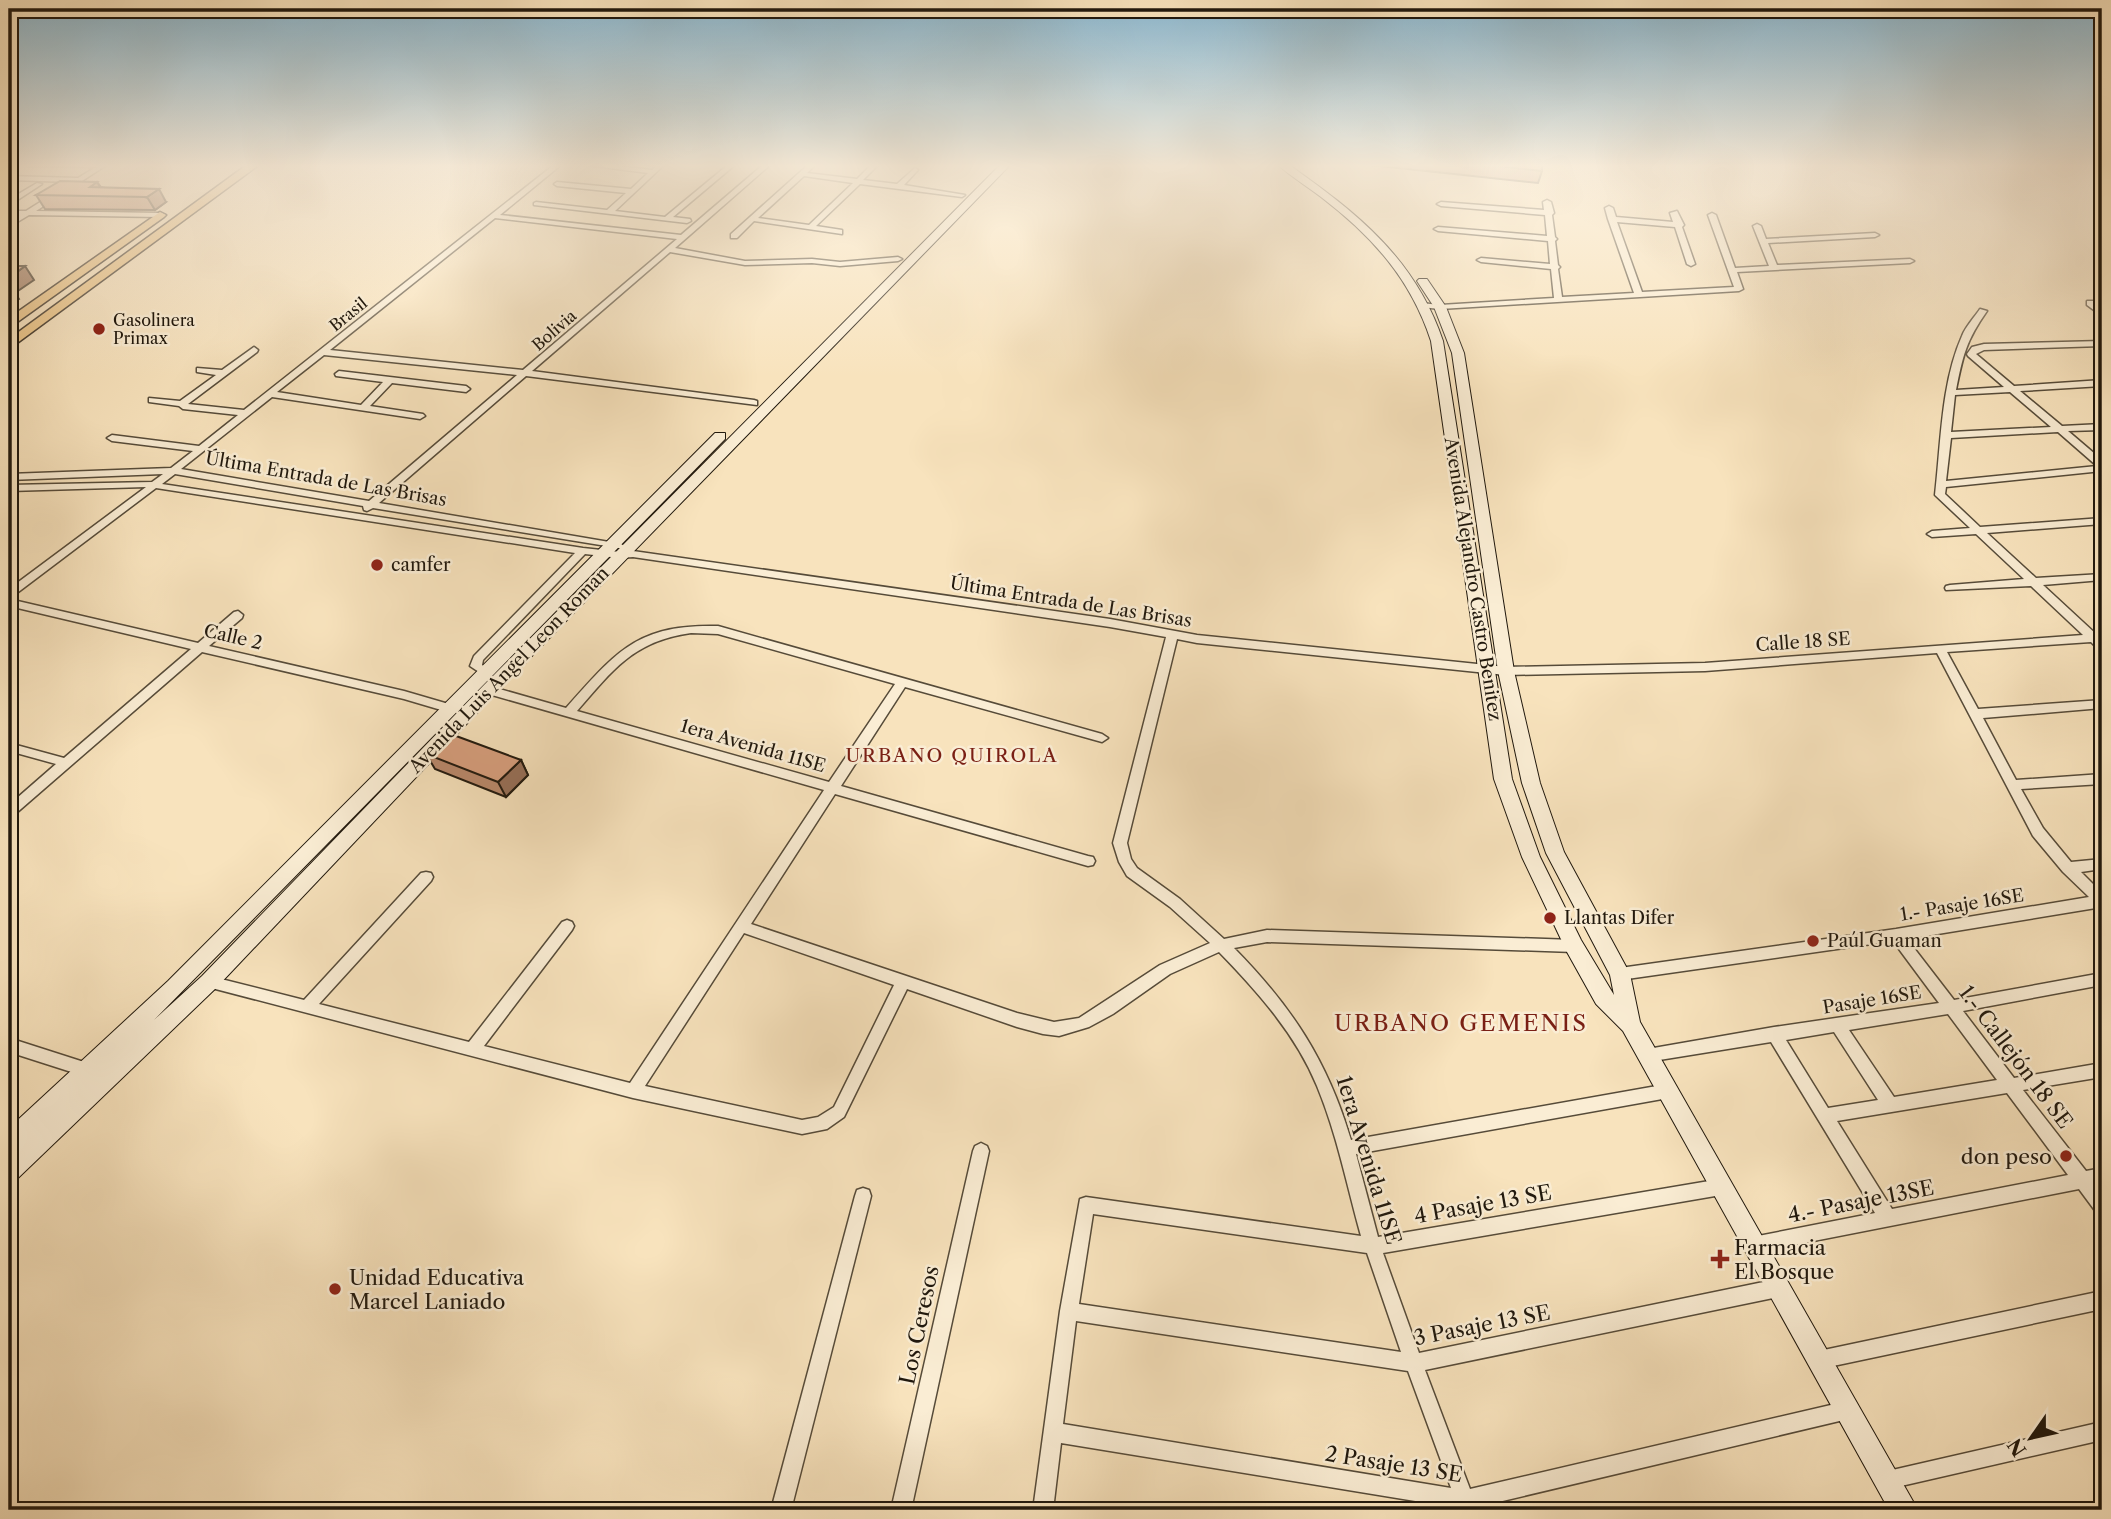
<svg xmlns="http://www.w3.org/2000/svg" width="2111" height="1519" font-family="'Libre Caslon Text',serif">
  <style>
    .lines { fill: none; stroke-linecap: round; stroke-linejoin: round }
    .minor-casing { stroke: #564b39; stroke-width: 3 }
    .secondary-casing { stroke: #20180d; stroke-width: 2 }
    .primary-casing { stroke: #20180d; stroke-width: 3 }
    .minor { fill: #faedd4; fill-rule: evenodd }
    .secondary { fill: #faedd4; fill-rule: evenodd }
    .primary { fill: #ecc27e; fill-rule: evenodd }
    .wall { fill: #ba896c; stroke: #20180d; stroke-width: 2 }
    .shaded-wall { fill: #976f58; stroke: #20180d; stroke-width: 2 }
    .building { fill: #d89f7e; stroke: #20180d; stroke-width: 2 }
    .poi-dot { fill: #8f2418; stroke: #faedd4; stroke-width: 2.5 }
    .labels { text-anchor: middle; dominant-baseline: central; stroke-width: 5; stroke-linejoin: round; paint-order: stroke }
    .far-street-label { font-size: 16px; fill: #20180d; stroke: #faedd4 }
    .far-poi-label { font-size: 16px; fill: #20180d; stroke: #faedd4; text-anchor: start }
    .street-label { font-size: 18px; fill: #20180d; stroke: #faedd4 }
    .poi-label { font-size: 18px; fill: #20180d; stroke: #faedd4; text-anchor: start }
    .neighbourhood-label { font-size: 19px; letter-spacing: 2px; fill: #7a1f14; stroke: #faedd4 }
    .near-street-label { font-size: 21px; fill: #20180d; stroke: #faedd4 }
    .near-poi-label { font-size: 21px; fill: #20180d; stroke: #faedd4; text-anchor: start }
    .near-neighbourhood-label { font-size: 23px; letter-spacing: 2px; fill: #7a1f14; stroke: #faedd4 }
  </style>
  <rect width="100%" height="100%" fill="#f8e3bd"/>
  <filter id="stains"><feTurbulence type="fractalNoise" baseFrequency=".00286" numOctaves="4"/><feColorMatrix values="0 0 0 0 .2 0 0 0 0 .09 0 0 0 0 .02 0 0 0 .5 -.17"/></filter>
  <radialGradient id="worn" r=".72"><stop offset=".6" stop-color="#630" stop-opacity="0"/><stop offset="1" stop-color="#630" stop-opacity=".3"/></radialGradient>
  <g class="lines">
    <defs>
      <g id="minor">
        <path d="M25 164H108L36 211 161 213 165 215 161 217 29 215 9 227V222L19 215H9V211H26L72 182 9 180V176L78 178 96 167 28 166Z"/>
        <path d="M555 164H562L500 215 681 235 764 164H771L675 248 745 261 812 259 840 262 898 257 902 259 898 261 840 266 812 263 745 265 670 252 532 371 754 400 757 401V405L526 376 379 503 621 544 626 547 625 549 373 508 367 511 364 510 363 506 175 474 162 484 583 548 620 552 633 551 1110 619 1197 635 1506 667 1705 663 2083 635 2031 586 1946 590 1945 588 1946 586 1950 585 2024 579 1976 534 1932 537 1927 534 1932 531 1970 528 1935 495C1941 444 1941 383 1962 336 1966 326 1974 318 1980 309L1987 311C1966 341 1963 355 1956 390L2004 387 1968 356 1967 354 1972 347 1984 344 2102 341V346L1984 350 1976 354 2014 386 2102 380V386L2020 391 2062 426 2102 424V430L2068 431 2102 460V471L1946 487 1945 494 1980 527 2102 518V524L1987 533 2036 578 2102 574V580L2043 585 2096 634 2102 633V650L2098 649 2091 642 1947 652 1978 709 2102 700V708L1983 718 2016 780 2102 774V784L2021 789 2043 828 2071 862 2102 859V869L2081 872 2102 893V907L1907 939 1954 1000 2102 973V985L1963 1011 2014 1078 2102 1063V1077L2023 1090 2086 1171 2102 1168V1184L2096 1185 2102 1193V1214L2096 1212 2079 1189 1753 1253 1747 1251 1745 1245 1747 1239 1753 1237 1875 1213 1771 1042 1647 1062 1642 1060 1639 1055 1642 1050 1774 1027 1939 1003 1893 941 1620 980 1615 978 1613 974 1615 970 1620 968 1896 929 2089 897 2063 872 2033 836 1937 653 1705 671 1506 675 1197 643 1177 639 1127 843 1131 859 1137 868 1180 899 1224 939 1267 930 1574 940 1579 942 1581 946 1579 950 1574 952 1267 942 1234 948C1292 1007 1327 1060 1351 1140L1668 1084 1673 1086 1676 1091 1673 1096 1668 1098 1356 1154 1378 1237 1721 1179 1727 1181 1729 1187 1727 1193 1721 1195 1383 1253 1419 1353 1778 1279 1784 1282 1787 1288 1784 1294 1778 1297 1425 1370 1470 1489 1848 1401 1854 1404 1857 1410 1854 1416 1848 1419 1477 1507 1478 1510H1458V1508L1061 1443 1053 1510H1033L1060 1311 1080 1199 1086 1197 1361 1236C1347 1186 1337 1134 1317 1086 1296 1035 1258 992 1219 952L1170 974 1113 1014 1089 1027 1059 1036 1043 1034 1017 1027 907 989 844 1117 827 1129 802 1134 633 1098 204 986 202 982 204 978 209 976 304 1000 421 873 426 872 431 873 433 877 431 881 319 1004 469 1042 562 922 567 920 572 922 574 926 572 930 484 1046 630 1083 824 790 485 693 483 690 489 686 566 708C617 651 637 624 718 626L1102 734 1108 738 1102 742 905 687 841 786 1088 856 1093 857 1095 861 1093 865 1088 866 835 794 751 924 1017 1013 1054 1022 1079 1018 1160 965 1210 943 1170 907 1127 876 1119 862 1113 843 1166 637 1110 627 633 557 620 558 585 554 483 660 482 665 491 672 485 676 470 666 474 656 575 553 156 488 13 596 9 597V589L146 487 9 491V485L152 482 163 474 9 480V474L171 468 193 451 112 441 107 438 112 435 199 446 238 415 183 409 179 406 149 402V398L180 401 216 375 197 372V368L222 370 254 347 258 350 257 352 188 404 244 410ZM495 218 677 239 523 370 330 350ZM324 355 517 375 369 501 181 469 272 397 420 419 425 416 423 414 370 406 392 383 466 392 470 389 466 386 339 371 335 374 336 376 383 382 361 405 277 392ZM2010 392 2051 427 1951 432 1955 395ZM2058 432 2097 466 1946 481 1951 438ZM691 633 718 634 895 684 829 782 577 711C613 670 633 641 691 633ZM744 933 894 985 834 1107 818 1117 802 1120 645 1086ZM1948 1014 1997 1080 1894 1097 1849 1030ZM1834 1032 1878 1100 1828 1108 1786 1040ZM2007 1093 2068 1175 1892 1209 1837 1121ZM1093 1214 1367 1253 1401 1352 1079 1304ZM1076 1321 1408 1371 1451 1488 1063 1424Z"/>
        <path d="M579 164H601L652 170 658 164H665L615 211 665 217 729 164H736L673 217 690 219 691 221 687 223 534 205V203L536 202 607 210 626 193 557 186 554 184 557 182 631 189 648 173Z"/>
        <path d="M809 164H816L807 173 857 179 872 164H879L863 180 897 184 915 168 918 170 904 185 965 195 962 197 860 184 816 226 842 230V234L754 221 737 238H731V234ZM804 176 853 183 809 225 758 218Z"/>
        <path d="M37 183 42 184 19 199 9 200V196H15Z"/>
        <path d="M1547 200 1551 202 1554 213 1552 215 1555 237 1557 239 1555 241 1558 265 1560 267 1558 269 1562 297 1634 293 1608 219 1605 208 1609 206 1613 208 1616 217 1673 222 1670 213 1677 211 1684 225 1682 227 1695 264 1691 266 1687 264 1675 227 1617 222 1642 292 1734 287 1708 215 1712 213 1716 215 1735 268 1769 266 1753 226 1757 224 1761 226 1766 239 1875 233 1879 235 1875 237 1768 243 1777 265 1910 259 1914 261 1910 263 1737 272 1743 289 1739 291 1440 309 1421 307V303L1440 305 1554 298 1551 269 1481 262 1477 260 1481 258 1550 264 1548 241 1438 231 1434 229 1438 227 1547 236 1545 215 1441 206 1437 204 1441 202 1544 210 1543 202Z"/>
        <path d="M2087 301H2093L2102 310V316L2087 305Z"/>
        <path d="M9 599 198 643 234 612 238 611 243 615 242 618 209 646 404 691 452 705 454 708 448 712 404 699 202 652 14 815 9 817V805L56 764 9 751V743L64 758 191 649 9 606Z"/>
        <path d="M9 1038 87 1063 92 1065 95 1070 92 1075 87 1077 9 1052Z"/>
        <path d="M981 1143 987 1146 989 1151 911 1510H891L973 1151 975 1146Z"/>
        <path d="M863 1188 869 1190 871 1196 791 1510H771L855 1196 857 1190Z"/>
        <path d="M2102 1291V1309L1819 1369 1813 1366 1810 1360 1813 1354 1819 1351Z"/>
        <path d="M2102 1422V1440L1888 1489 1881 1487 1879 1480 1881 1473 1888 1471Z"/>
      </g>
      <g id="secondary">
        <path d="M1001 164H1011L495 694 216 988 17 1179 9 1182V1156L12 1153 9 1154V1128L168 981 715 433H725V439L154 1020 202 976 483 686Z"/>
        <path d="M1277 164H1288C1357 213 1415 258 1443 341L1512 779 1540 857 1581 940 1614 995 1610 975 1546 853 1522 783 1498 671 1452 353 1434 307 1417 281 1419 279H1427L1446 307 1464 353 1514 671 1540 783 1564 852 1630 974 1640 1022 1918 1510H1889L1623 1031 1596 1004 1567 952 1522 857 1494 779 1431 341C1411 279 1372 236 1321 197 1307 186 1290 176 1277 164Z"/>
      </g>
      <g id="primary">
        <path d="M248 164H260L9 349V339Z"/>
        <path d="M160 212 166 215 164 217 9 328V318Z"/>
      </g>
    </defs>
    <!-- minor casing -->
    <use href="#minor" class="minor-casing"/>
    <!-- secondary casing -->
    <use href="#secondary" class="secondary-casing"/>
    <!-- primary casing -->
    <use href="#primary" class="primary-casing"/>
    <!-- minor -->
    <use href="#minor" class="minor"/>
    <!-- secondary -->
    <use href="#secondary" class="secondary"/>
    <!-- primary -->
    <use href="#primary" class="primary"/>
  </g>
  <!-- wall -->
  <g class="wall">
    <path d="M1361 164H1542V171L1538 183Z"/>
    <path d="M97 182 101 187 166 202 155 210 45 209 36 195Z"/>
    <path d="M426 754 521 760 528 775 506 797 435 769Z"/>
  </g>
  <!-- shaded-wall -->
  <g class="shaded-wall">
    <path d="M97 182 105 195 90 187Z"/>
    <path d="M159 189 166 202 155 210 147 197Z"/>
    <path d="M25 266 34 280 15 293 19 299 9 306V278Z"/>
    <path d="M521 760 528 775 506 797 498 782Z"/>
  </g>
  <!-- building -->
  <g class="building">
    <path d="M1480 164H1542V171Z"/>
    <path d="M60 181 97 182 90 187 159 189 147 197 36 195Z"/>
    <path d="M9 266H25L9 278Z"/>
    <path d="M448 733 521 760 498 782 426 754Z"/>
  </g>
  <!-- sky -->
  <linearGradient id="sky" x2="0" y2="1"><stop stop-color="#8ab8d1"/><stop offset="0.44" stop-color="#fcf2e1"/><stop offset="1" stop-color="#fcf2e1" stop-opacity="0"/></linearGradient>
  <rect width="2111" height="377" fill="url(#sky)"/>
  <!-- markers -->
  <g class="poi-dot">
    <circle cx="99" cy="329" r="7"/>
    <circle cx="377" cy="565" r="7"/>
    <circle cx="1550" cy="918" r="7"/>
    <circle cx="1813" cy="941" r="7"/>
    <circle cx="2066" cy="1156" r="7"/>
    <path d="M1716.5 1248.5h7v7h7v7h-7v7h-7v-7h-7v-7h7z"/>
    <circle cx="335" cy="1289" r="7"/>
  </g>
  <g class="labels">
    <!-- far-street labels -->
    <g class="far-street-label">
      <text transform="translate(348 314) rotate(-39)">Brasil</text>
      <text transform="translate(554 330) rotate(-41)">Bolivia</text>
    </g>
    <!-- far-poi labels -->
    <g class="far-poi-label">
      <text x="113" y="320">Gasolinera<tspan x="113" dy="18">Primax</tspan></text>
    </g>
    <!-- street labels -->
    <g class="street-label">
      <text transform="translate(326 479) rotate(10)">Última Entrada de Las Brisas</text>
      <text transform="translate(1473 579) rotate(81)">Avenida Alejandro Castro Benitez</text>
      <text transform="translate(1071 602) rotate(9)">Última Entrada de Las Brisas</text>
      <text transform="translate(233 637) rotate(13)">Calle 2</text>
      <text transform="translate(1803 642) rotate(-4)">Calle 18 SE</text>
      <text transform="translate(509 670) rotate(-46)">Avenida Luis Angel Leon Roman</text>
      <text transform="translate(753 746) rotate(16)">1era Avenida 11SE</text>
      <text transform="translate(1962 905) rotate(-9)">1.- Pasaje 16SE</text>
      <text transform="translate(1872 1000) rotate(-9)">Pasaje 16SE</text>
    </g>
    <!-- poi labels -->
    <g class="poi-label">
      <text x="391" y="565">camfer</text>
      <text x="1564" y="918">Llantas Difer</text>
      <text x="1827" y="941">Paúl Guaman</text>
    </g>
    <!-- neighbourhood labels -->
    <g class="neighbourhood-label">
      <text x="952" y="755">URBANO QUIROLA</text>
    </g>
    <!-- near-street labels -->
    <g class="near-street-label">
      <text transform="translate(2016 1057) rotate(53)">1.- Callejón 18 SE</text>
      <text transform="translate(1369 1160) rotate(73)">1era Avenida 11SE</text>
      <text transform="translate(1861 1201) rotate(-11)">4.- Pasaje 13SE</text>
      <text transform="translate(1483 1204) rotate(-10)">4 Pasaje 13 SE</text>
      <text transform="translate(919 1325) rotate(-78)">Los Ceresos</text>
      <text transform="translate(1482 1325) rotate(-11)">3 Pasaje 13 SE</text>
      <text transform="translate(1394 1464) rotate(9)">2 Pasaje 13 SE</text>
    </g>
    <!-- near-poi labels -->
    <g class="near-poi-label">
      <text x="2052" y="1156" text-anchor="end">don peso</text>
      <text x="1734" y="1247">Farmacia<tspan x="1734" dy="24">El Bosque</tspan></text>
      <text x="349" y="1277">Unidad Educativa<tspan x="349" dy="24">Marcel Laniado</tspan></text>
    </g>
    <!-- near-neighbourhood labels -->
    <g class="near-neighbourhood-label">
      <text x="1461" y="1023">URBANO GEMENIS</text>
    </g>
  </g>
  <!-- margin -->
  <rect width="2111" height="1519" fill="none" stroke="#f8e3bd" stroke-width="35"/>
  <rect x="10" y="10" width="2090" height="1498" fill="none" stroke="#20180d" stroke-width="3.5"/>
  <rect x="18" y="18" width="2076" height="1484" fill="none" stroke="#20180d" stroke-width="2"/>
  <!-- north arrow -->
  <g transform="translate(2031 1438) rotate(236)" stroke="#faedd4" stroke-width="5" paint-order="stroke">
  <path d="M0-5L12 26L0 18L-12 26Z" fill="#20180d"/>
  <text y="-10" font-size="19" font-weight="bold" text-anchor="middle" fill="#20180d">N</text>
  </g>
  <rect width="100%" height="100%" filter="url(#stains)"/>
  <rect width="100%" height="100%" fill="url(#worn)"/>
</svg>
